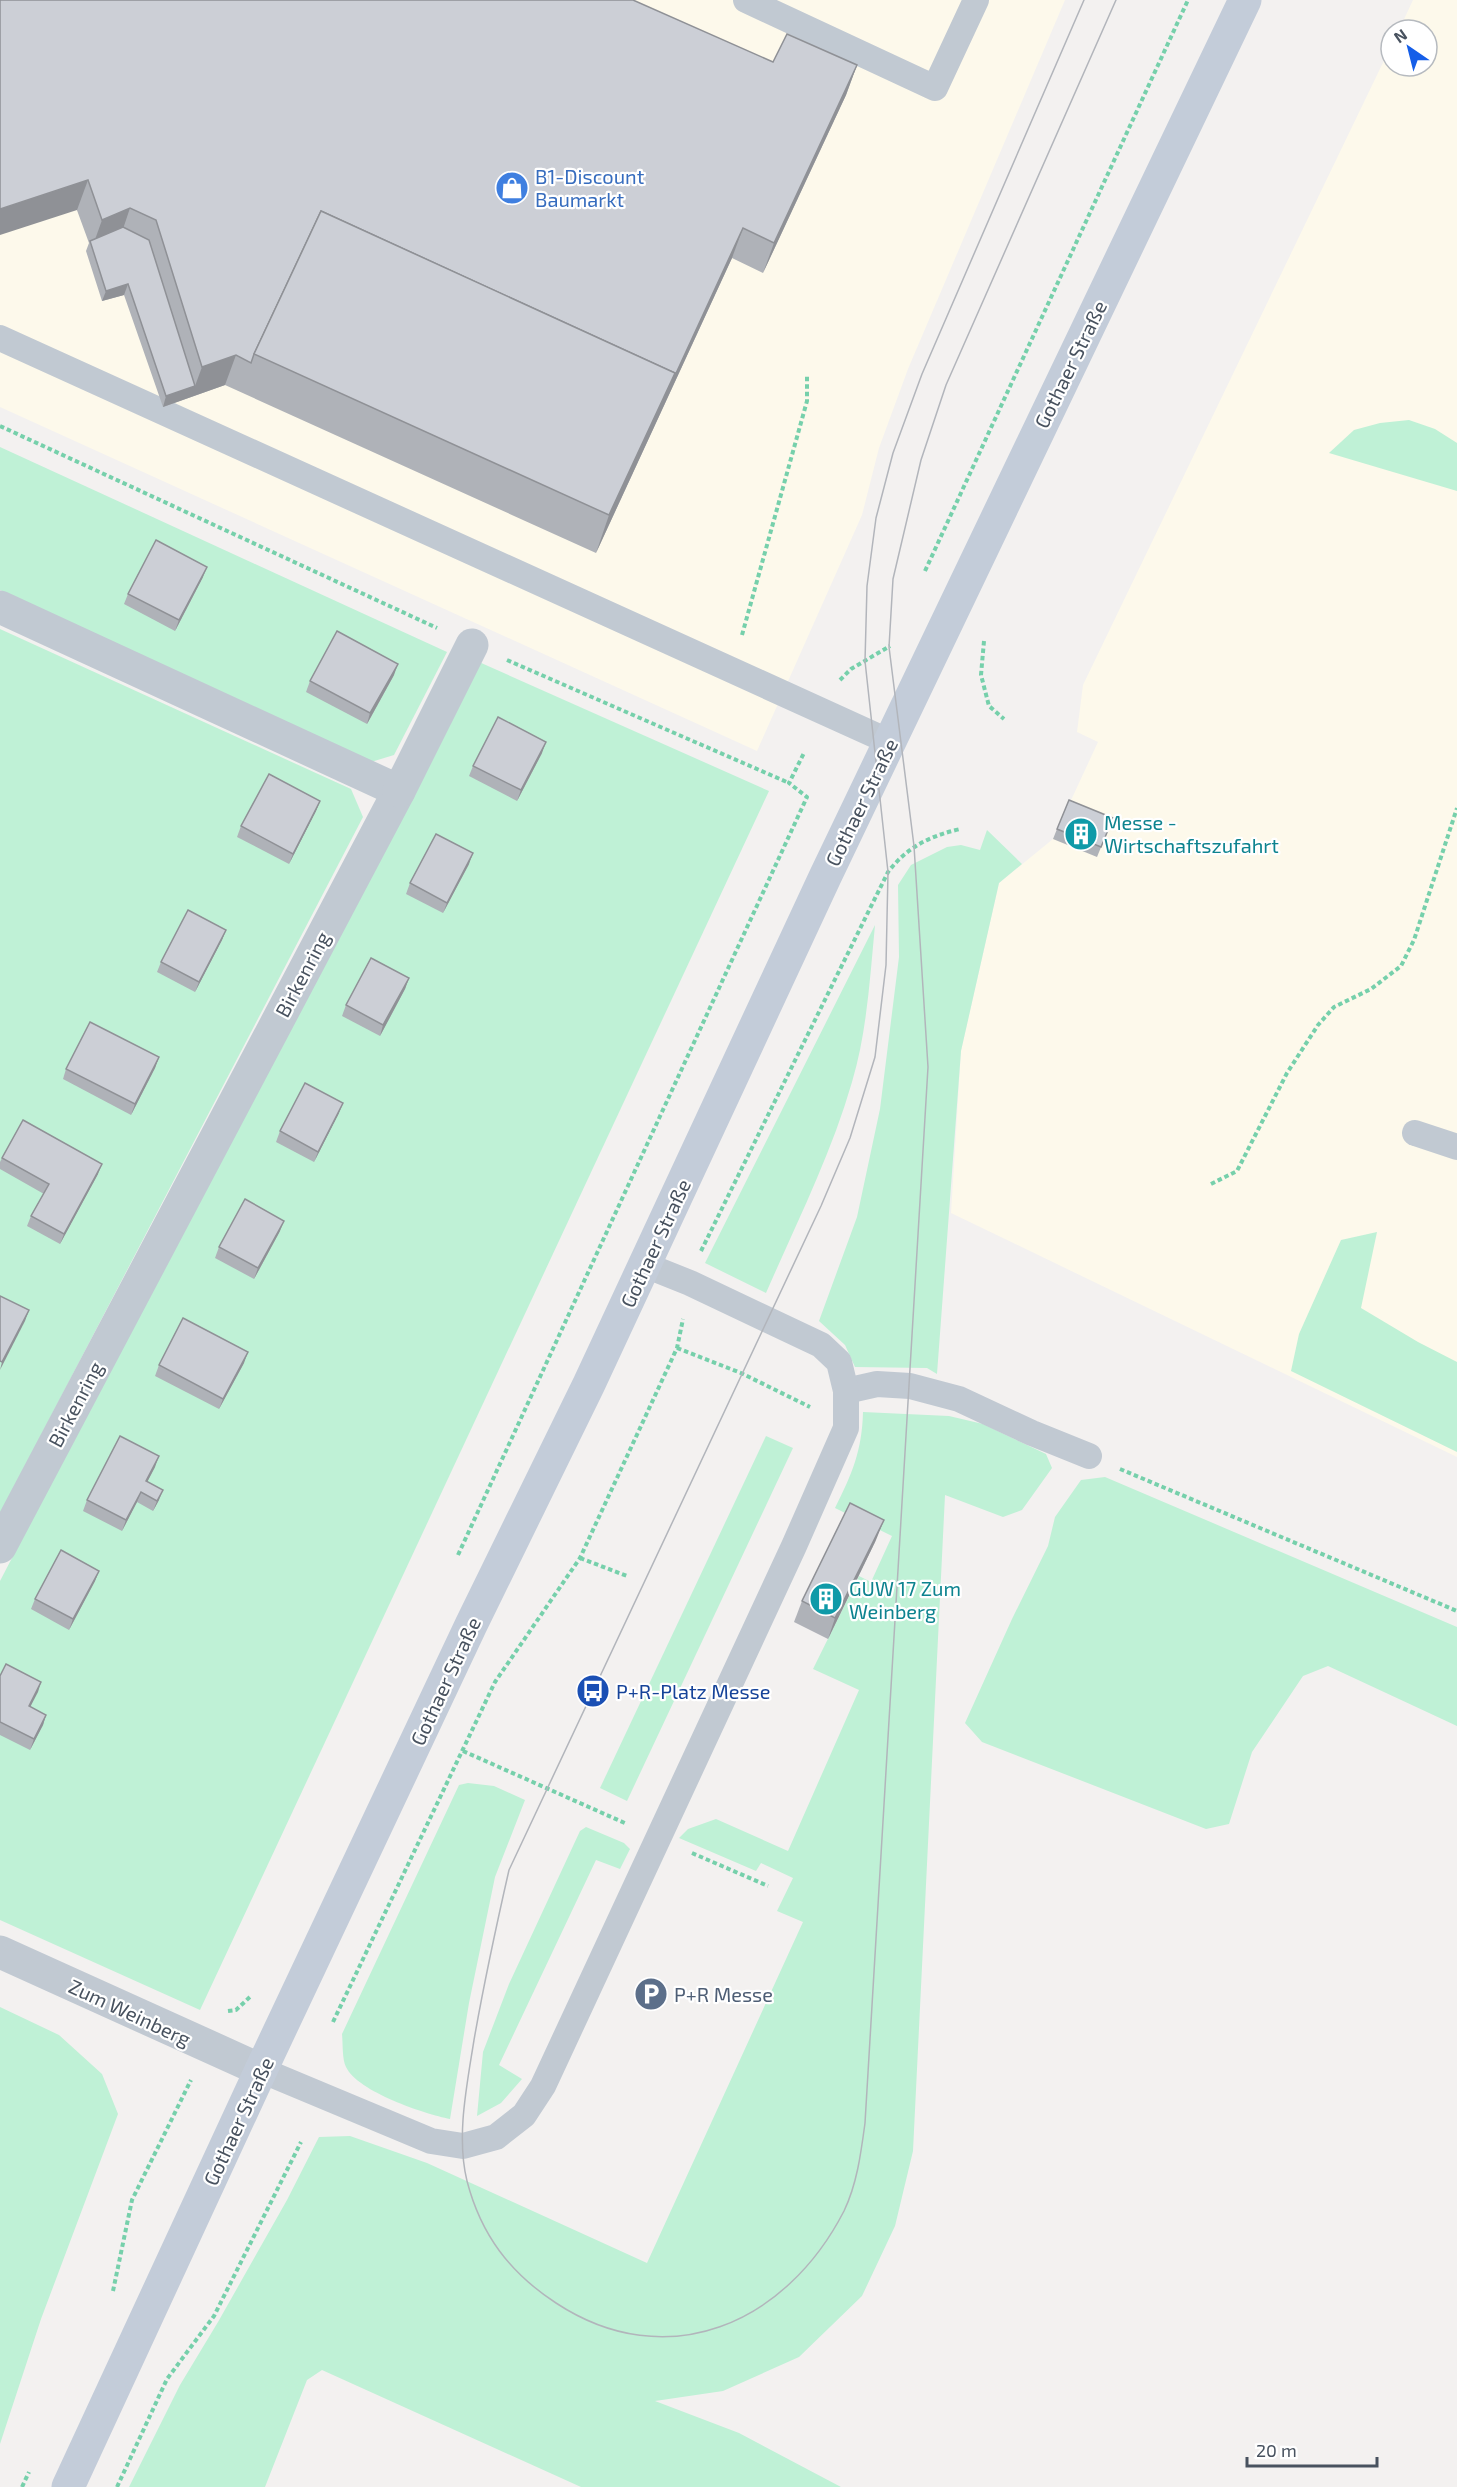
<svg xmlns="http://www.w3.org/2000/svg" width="1457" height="2487" font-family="'Exo 2',sans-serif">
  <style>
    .commercial { fill: #fdf9eb }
    .green { fill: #bff1d6 }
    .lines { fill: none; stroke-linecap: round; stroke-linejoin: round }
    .path { stroke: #76d0ab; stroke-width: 4; stroke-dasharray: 4.5 3; stroke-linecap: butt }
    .lane { stroke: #c1c9d2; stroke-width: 26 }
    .street { stroke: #c1c9d2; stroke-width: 33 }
    .secondary { stroke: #c3ccd9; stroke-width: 33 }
    .tram { stroke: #b2b5bb; stroke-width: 1.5 }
    .wall { fill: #afb2b8 }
    .shaded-wall { fill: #8f9196 }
    .building { fill: #cccfd6; stroke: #8f9196; stroke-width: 1.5 }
    .labels { text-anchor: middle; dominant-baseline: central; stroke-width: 4.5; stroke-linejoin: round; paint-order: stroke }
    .shop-label { font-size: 20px; fill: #366cbe; stroke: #fff; text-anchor: start }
    .street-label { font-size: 20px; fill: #48525f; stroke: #fff }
    .culture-label { font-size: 20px; fill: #0d838f; stroke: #fff; text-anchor: start }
    .transit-label { font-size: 20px; fill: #164399; stroke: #fff; text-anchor: start }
    .service-label { font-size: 20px; fill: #4e5e75; stroke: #fff; text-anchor: start }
  </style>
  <rect width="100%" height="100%" fill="#f3f1f0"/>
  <!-- commercial -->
  <g class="commercial">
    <path d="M0 0H1065L908 369 879 448 862 515 757 751 0 407Z"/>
    <path d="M1413 0H1457V1457L951 1213 961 1051 999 883 1053 839 1098 742 1077 732 1083 685 1391 46V66H1427V30H1399Z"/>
  </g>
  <!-- green -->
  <g class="green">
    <path d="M1409 420 1435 429 1457 443V491L1329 453 1354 430 1380 423Z"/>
    <path d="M0 447 447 652 394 755 371 762 0 590Z"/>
    <path d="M0 629 351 789 363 817 0 1514Z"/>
    <path d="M479 662 769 791 200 2010 0 1920V1581Z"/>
    <path d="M987 830 1022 864 999 883 961 1051 937 1374 927 1368 855 1367 845 1345 819 1321 857 1217 880 1109 899 957 898 885 911 865 947 847 961 845 980 850Z"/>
    <path d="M875 925C870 977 867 1032 852 1082 831 1155 796 1224 766 1293L705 1263Z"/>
    <path d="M1377 1232 1361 1308 1418 1342 1457 1362V1452L1291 1371 1299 1334 1341 1240Z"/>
    <path d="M863 1412 949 1416 983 1424 1046 1454 1052 1468 1022 1510 1003 1517 945 1495 913 2151 895 2226 862 2296 799 2357 723 2391 655 2401 739 2433 841 2487H581L322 2370 307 2380 265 2487H129L180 2385 218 2322 287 2200 319 2137 350 2136 427 2163 647 2263 803 1922 777 1911 793 1878 761 1863 756 1871 679 1838 688 1829 716 1819 788 1851 859 1690 813 1669 859 1576 871 1582 892 1536 835 1508C852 1474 862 1451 863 1412Z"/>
    <path d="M766 1436 793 1448 627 1801 600 1788Z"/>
    <path d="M1105 1477 1457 1627V1726L1328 1666 1303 1676 1252 1752 1229 1824 1206 1829 982 1742 965 1723 1012 1619 1048 1546 1055 1517 1081 1480Z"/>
    <path d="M468 1783 494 1786 525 1800 495 1877 469 2003 450 2119C425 2114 358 2092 346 2067 342 2059 343 2044 342 2034L459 1785Z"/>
    <path d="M586 1827 624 1843 630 1849 620 1869 596 1860 499 2065 522 2079 501 2103 477 2116 483 2052 509 1984 580 1831Z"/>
    <path d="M0 2007 59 2035 102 2074 118 2114 41 2319 0 2444Z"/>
  </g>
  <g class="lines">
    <!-- path -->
    <g class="path">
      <path d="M0 426 437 628"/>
      <path d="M925 571 1188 0"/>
      <path d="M742 635 807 401V375"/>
      <path d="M984 641 981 675 989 706 1004 719"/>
      <path d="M507 660 789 783"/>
      <path d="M840 680 851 669 890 646"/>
      <path d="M1211 1184 1237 1171 1287 1073 1318 1025 1334 1007 1371 989 1401 966 1414 940 1457 808"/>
      <path d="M701 1251 888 872C907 847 930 836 960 829"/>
      <path d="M677 1348 741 1373 810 1407"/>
      <path d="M1120 1469 1457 1611"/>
      <path d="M458 1555 807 797 789 783 804 753"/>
      <path d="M580 1558 627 1576"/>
      <path d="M463 1751 627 1824"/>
      <path d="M692 1853 768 1886"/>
      <path d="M228 2011 236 2010 251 1996"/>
      <path d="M333 2022 495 1682 580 1558 677 1348 683 1319"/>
      <path d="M113 2291 132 2200 191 2080"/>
      <path d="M22 2487 29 2472"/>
      <path d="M117 2487 167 2379 214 2316 301 2142"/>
    </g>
    <!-- lane -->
    <g class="lane">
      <path d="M746 0 935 88 976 0"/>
      <path d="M0 338 890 742"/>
      <path d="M1415 1133 1457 1147"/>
      <path d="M846 1391 877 1384 910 1386 959 1399 1032 1433 1089 1456"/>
      <path d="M261 2070 431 2141 463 2146 496 2137 524 2115 543 2086 794 1546 846 1428V1391L839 1362 821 1345 690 1283 645 1265"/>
    </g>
    <!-- street -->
    <g class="street">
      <path d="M0 607 399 791 0 1547"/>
      <path d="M399 791 472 645"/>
      <path d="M0 1952 261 2070"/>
    </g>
    <!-- secondary -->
    <path class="secondary" d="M68 2487 261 2070 471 1625 589 1384 825 877 1245 0"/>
    <!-- tram -->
    <path class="tram" d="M1084 0 922 374 893 453 876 518 867 586 865 661 888 872 886 965 875 1057 850 1138 821 1206 509 1870C496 1927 484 1983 474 2040 467 2085 456 2136 467 2181 481 2235 510 2273 556 2303 667 2376 786 2324 844 2211 857 2184 861 2153 865 2123L928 1067 914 846 889 647 893 579 921 460 946 385 1116 0"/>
  </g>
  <!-- wall -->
  <g class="wall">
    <path d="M0 0 773 62 857 65 846 95 763 273 732 258 596 553 225 385 163 407 124 295 102 301 86 251 89 243Z"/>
    <path d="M203 577 175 631 124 604 128 594Z"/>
    <path d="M394 675 367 724 306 692 310 681Z"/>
    <path d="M542 753 517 801 469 776 473 766Z"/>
    <path d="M320 801 316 811 289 864 237 837 241 826Z"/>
    <path d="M1113 818 1097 857 1053 839 1057 829Z"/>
    <path d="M469 864 443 913 406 894 410 883Z"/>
    <path d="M226 930 222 940 195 992 157 972 161 962Z"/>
    <path d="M409 978 405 989 380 1036 342 1016 346 1005Z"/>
    <path d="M159 1057 155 1068 131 1115 63 1079 66 1069Z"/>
    <path d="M339 1113 314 1162 276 1142 280 1131Z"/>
    <path d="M2 1158 98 1174 60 1244 27 1226 31 1216 44 1194 0 1169V1162Z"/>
    <path d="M280 1231 254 1279 215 1258 219 1247Z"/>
    <path d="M244 1363 219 1409 155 1376 159 1365Z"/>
    <path d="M155 1467 147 1482 159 1500 153 1511 137 1502 122 1531 83 1511 87 1500Z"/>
    <path d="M876 1540 828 1639 794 1622 802 1601Z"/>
    <path d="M99 1571 95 1581 69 1630 31 1609 35 1599Z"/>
    <path d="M0 1676 41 1682 30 1707 46 1715 43 1725 30 1750 0 1735Z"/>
  </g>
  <!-- shaded-wall -->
  <g class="shaded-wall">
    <path d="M857 65 846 95 763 273 774 243Z"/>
    <path d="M88 180 77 210 0 235V209Z"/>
    <path d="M130 208 120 238 92 248 102 220Z"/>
    <path d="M743 228 732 258 596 553 609 515Z"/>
    <path d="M128 284 124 295 102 301 106 291Z"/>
    <path d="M236 355 225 385 163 407 166 396 195 386 202 367Z"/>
    <path d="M207 567 203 577 175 631 179 620Z"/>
    <path d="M398 664 394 675 367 724 370 713Z"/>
    <path d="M546 742 542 753 517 801 521 790Z"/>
    <path d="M320 801 316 811 289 864 293 854Z"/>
    <path d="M473 853 469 864 443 913 447 903Z"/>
    <path d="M226 930 222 940 195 992 199 982Z"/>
    <path d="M409 978 405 989 380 1036 383 1025Z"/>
    <path d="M159 1057 155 1068 131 1115 135 1104Z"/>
    <path d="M343 1103 339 1113 314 1162 318 1152Z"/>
    <path d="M102 1164 98 1174 60 1244 64 1234Z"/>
    <path d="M284 1221 280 1231 254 1279 258 1268Z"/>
    <path d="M29 1310 25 1321 0 1370 2 1362Z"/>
    <path d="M248 1352 244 1363 219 1409 223 1399Z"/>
    <path d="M159 1456 155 1467 142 1492 146 1481Z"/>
    <path d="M163 1490 159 1500 153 1511 157 1501Z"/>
    <path d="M141 1492 137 1502 122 1531 126 1520Z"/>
    <path d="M884 1520 876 1540 828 1639 835 1618Z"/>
    <path d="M99 1571 95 1581 69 1630 73 1619Z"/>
    <path d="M41 1682 38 1692 25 1717 29 1706Z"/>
    <path d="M46 1715 43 1725 30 1750 34 1739Z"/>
  </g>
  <!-- building -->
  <g class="building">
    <path d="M0 0H633L773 62 787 34 857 65 774 243 743 228 672 382 675 373 321 211 254 354 251 363 236 355 202 367 156 220 130 208 102 220 88 180 0 209Z"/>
    <path d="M321 211 675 373 609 515 254 354Z"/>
    <path d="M123 227 149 240 195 386 166 396 128 284 106 291 90 241Z"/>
    <path d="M156 540 207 567 179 620 128 594Z"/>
    <path d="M337 631 398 664 370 713 310 681Z"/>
    <path d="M498 717 546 742 521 790 473 766Z"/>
    <path d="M269 774 320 801 293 854 241 826Z"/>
    <path d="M1069 800 1113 818 1101 847 1057 829Z"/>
    <path d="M436 834 473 853 447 903 410 883Z"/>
    <path d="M188 910 226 930 199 982 161 962Z"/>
    <path d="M371 958 409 978 383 1025 346 1005Z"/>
    <path d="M90 1022 159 1057 135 1104 66 1069Z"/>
    <path d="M305 1083 343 1103 318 1152 280 1131Z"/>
    <path d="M23 1120 102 1164 64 1234 31 1216 49 1184 2 1158Z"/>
    <path d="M245 1199 284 1221 258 1268 219 1247Z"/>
    <path d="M0 1296 29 1310 2 1362 0 1361Z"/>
    <path d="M183 1318 248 1352 223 1399 159 1365Z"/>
    <path d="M120 1436 159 1456 146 1481 163 1490 157 1501 141 1492 126 1520 87 1500Z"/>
    <path d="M850 1503 884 1520 835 1618 802 1601Z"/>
    <path d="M61 1550 99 1571 73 1619 35 1599Z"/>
    <path d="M6 1664 41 1682 29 1706 46 1715 34 1739 0 1722V1676Z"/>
  </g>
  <!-- icons -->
  <defs>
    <symbol id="shop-disc" viewBox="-11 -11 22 22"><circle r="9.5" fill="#3f7fe0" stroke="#fff"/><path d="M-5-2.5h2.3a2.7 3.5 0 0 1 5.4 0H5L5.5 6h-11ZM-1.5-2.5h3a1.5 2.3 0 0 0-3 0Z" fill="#fff"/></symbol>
    <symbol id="building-disc" viewBox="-11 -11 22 22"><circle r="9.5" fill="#0f9aa8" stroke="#fff"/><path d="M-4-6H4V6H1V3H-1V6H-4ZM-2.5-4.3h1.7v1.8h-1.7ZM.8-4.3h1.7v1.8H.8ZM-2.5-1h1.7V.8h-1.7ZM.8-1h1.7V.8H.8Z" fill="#fff"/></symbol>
    <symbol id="bus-disc" viewBox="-11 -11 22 22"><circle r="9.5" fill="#1a4fb4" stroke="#fff"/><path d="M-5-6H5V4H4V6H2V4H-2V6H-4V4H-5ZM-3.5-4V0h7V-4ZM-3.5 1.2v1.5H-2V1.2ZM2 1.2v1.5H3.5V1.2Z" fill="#fff"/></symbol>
    <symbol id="parking-disc" viewBox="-11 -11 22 22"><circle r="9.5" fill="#5c6f8a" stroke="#fff"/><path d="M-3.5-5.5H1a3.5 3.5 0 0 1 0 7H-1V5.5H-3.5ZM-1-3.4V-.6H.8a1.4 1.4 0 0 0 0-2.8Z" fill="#fff"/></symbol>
  </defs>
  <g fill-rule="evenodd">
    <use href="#shop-disc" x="493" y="169" width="38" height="38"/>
    <use href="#building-disc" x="1062" y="815" width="38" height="38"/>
    <use href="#building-disc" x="807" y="1580" width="38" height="38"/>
    <use href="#bus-disc" x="574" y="1672" width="38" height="38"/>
    <use href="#parking-disc" x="632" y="1975" width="38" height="38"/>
  </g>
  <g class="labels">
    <!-- shop labels -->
    <g class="shop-label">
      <text x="535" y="176">B1-Discount<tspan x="535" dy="23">Baumarkt</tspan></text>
    </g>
    <!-- street labels -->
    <g class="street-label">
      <text transform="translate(1070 364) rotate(-64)">Gothaer Straße</text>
      <text transform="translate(861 802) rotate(-64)">Gothaer Straße</text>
      <text transform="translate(302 974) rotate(-62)">Birkenring</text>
      <text transform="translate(655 1243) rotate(-65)">Gothaer Straße</text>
      <text transform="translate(75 1404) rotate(-62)">Birkenring</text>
      <text transform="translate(445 1681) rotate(-65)">Gothaer Straße</text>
      <text transform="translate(130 2012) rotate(25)">Zum Weinberg</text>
      <text transform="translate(238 2121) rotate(-65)">Gothaer Straße</text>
    </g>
    <!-- culture labels -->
    <g class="culture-label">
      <text x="1104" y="822">Messe -<tspan x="1104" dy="23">Wirtschaftszufahrt</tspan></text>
      <text x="849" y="1588">GUW 17 Zum<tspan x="849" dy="23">Weinberg</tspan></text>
    </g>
    <!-- transit labels -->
    <g class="transit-label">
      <text x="616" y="1691">P+R-Platz Messe</text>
    </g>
    <!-- service labels -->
    <g class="service-label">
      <text x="674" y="1994">P+R Messe</text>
    </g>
  </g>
  <!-- north arrow -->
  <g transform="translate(1409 48) rotate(325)"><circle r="28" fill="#ffffff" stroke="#b6babf" stroke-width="1.5"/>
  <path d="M0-4.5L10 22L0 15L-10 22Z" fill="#155ee8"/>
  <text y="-9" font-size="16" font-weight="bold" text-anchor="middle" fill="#48525f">N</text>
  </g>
  <!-- scale -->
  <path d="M1247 2457v9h130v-9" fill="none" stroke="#48525f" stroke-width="3"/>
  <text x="1256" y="2457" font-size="18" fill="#48525f" stroke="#ffffff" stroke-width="4.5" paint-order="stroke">20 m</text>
</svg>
